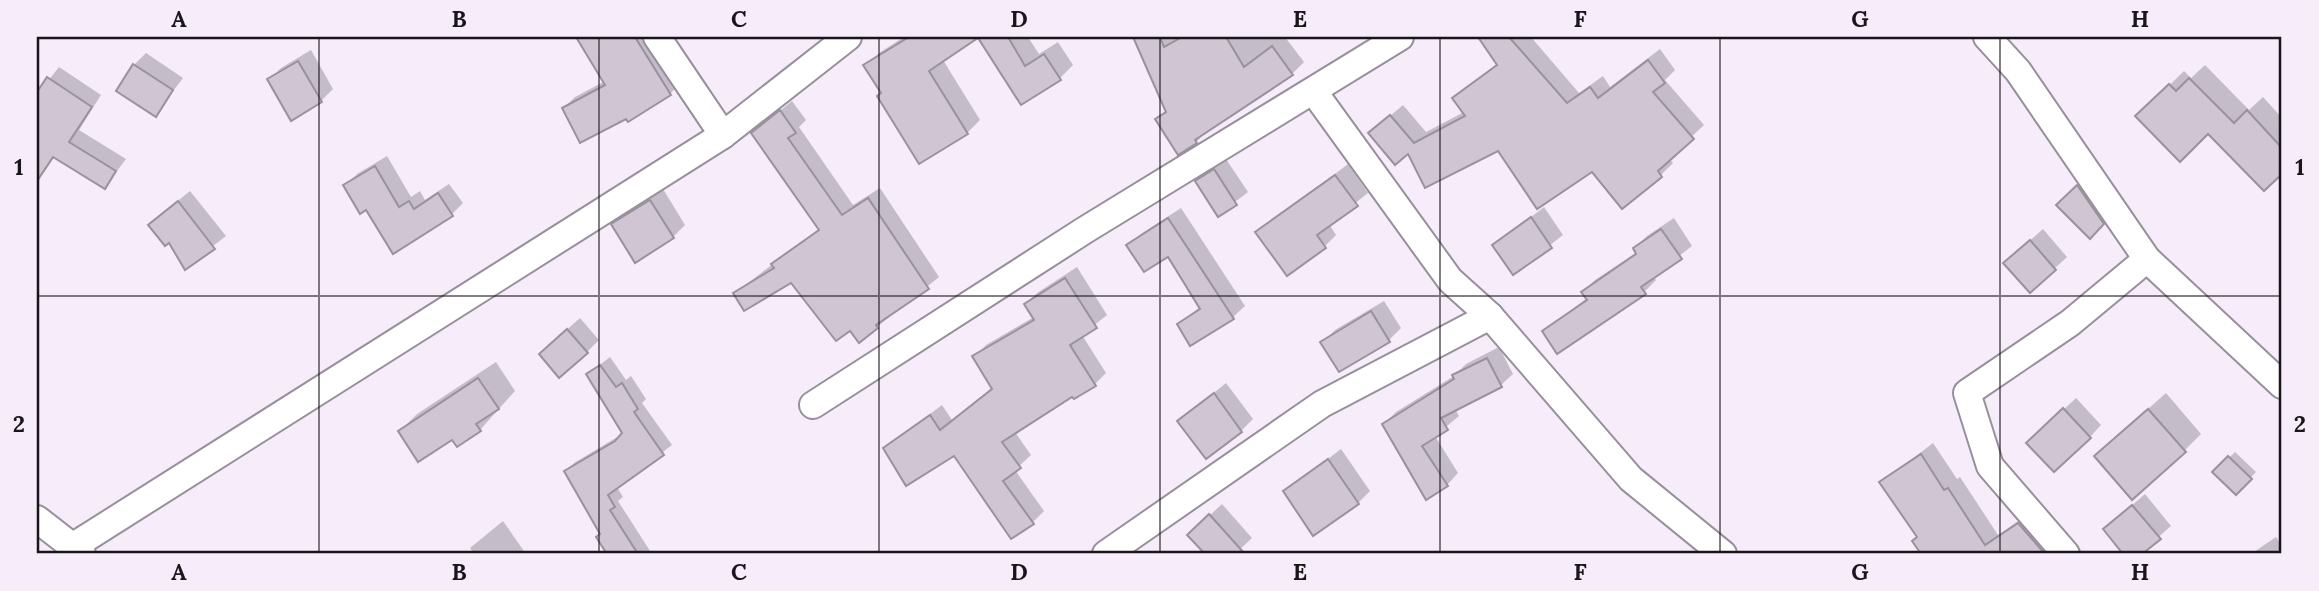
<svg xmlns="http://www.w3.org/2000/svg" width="2319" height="591" font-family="Lora,serif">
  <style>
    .shadow { fill: #0003 }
    .building { fill: #d0c6d3; stroke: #9b919e; stroke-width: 2 }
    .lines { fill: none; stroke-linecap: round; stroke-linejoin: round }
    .street-casing { stroke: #988f9c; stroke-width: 30 }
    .street { stroke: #fff; stroke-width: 26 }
    .grid { fill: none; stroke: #19151a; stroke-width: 2; stroke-opacity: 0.55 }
    .neatline { fill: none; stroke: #19151a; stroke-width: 2.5 }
    .grid-label { font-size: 23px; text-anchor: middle; font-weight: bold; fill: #19151a }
  </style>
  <rect width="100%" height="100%" fill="#f6ecfa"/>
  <!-- shadow -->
  <g class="shadow">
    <path d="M577 37H652L680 83 670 94 564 108 575 97 605 81Z"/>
    <path d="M904 37H978L943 60 980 120 967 133 883 92 866 66 879 53Z"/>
    <path d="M979 37H1028L1039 54 1058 42 1073 65 1060 78 1022 103Z"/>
    <path d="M1137 37H1285L1304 62 1292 74 1208 130 1196 142 1157 120 1167 109Z"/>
    <path d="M1480 37H1531L1579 93 1603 76 1610 87 1660 49 1675 70 1665 80 1704 125 1669 158 1673 163 1661 175 1622 207 1592 170 1499 149 1408 151 1383 122 1403 105 1426 132 1464 112 1454 99 1498 63Z"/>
    <path d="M311 50 333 89 321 101 292 119 269 80 281 68Z"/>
    <path d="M146 53 183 78 155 115 134 65Z"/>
    <path d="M2205 65 2249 110 2263 97 2282 118V171L2264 189 2208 131 2138 116 2184 71 2191 78Z"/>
    <path d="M59 67 101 95 79 130 126 159 105 187 55 156 37 183V95Z"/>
    <path d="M792 101 806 120 799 127 853 205 880 188 939 277 877 327 850 328 792 280 735 293 820 228 753 133Z"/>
    <path d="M387 156 411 197 420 191 425 200 449 184 463 203 452 214 394 251 367 208 346 185 357 174Z"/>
    <path d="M1226 159 1248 192 1219 214 1197 181Z"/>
    <path d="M1348 164 1368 193 1329 224 1336 235 1325 246 1258 232Z"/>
    <path d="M2090 174 2115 211 2090 236 2059 205Z"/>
    <path d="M663 189 685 225 673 237 613 225 625 213Z"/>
    <path d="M190 191 226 236 186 267 163 213Z"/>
    <path d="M1544 207 1563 235 1514 273 1495 245Z"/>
    <path d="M1181 208 1245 306 1233 317 1179 324 1201 306 1169 254 1129 245 1141 234Z"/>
    <path d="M1674 218 1692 246 1653 276 1656 280 1644 292 1544 331 1587 298 1583 292 1595 280 1637 252 1635 248 1647 236Z"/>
    <path d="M2043 229 2067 257 2030 291 2018 251Z"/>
    <path d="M1077 267 1107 315 1082 335 1106 373 1095 384 1073 394 1015 432 1031 455 1015 470 1044 511 1032 523 954 453 885 448 942 405 952 420 993 387 975 357 986 345 1034 317 1026 304 1037 293Z"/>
    <path d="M1384 301 1401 328 1389 340 1323 342 1335 330Z"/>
    <path d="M580 318 599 340 587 352 553 342Z"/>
    <path d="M1499 347 1513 374 1501 385 1455 409 1459 416 1435 436 1458 473 1447 485 1384 424 1396 412 1454 376 1466 364Z"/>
    <path d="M610 357 626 380 631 376 646 399 642 403 672 445 617 487 623 497 618 501 652 554H609L598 538 602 534 566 472 574 463 624 433 588 374Z"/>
    <path d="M496 362 515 391 480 430 453 437 400 431 417 414Z"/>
    <path d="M1226 383 1253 419 1241 431 1179 421Z"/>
    <path d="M2166 393 2201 434 2184 451 2113 440Z"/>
    <path d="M2076 398 2101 425 2090 437 2041 431Z"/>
    <path d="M1933 443 1957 479 1960 477 1998 535 2031 512 2053 554H1923L1914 541 1919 537 1882 482Z"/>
    <path d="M1341 449 1370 491 1358 503 1285 492Z"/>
    <path d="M2235 452 2256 472 2236 493 2215 472Z"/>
    <path d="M2145 494 2171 526 2139 554H2126L2105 529Z"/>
    <path d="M1222 504 1252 538 1235 554H1207L1189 535Z"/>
    <path d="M503 521 526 554H474L470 548Z"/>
    <path d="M2276 537 2282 546V554H2251Z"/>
  </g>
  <!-- building -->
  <g class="building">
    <path d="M576 37H635L671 95 628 122 626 119 580 143 562 108 605 85Z"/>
    <path d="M909 37H1008L1025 66 1044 54 1061 80 1021 105 978 38 929 71 968 134 919 164 877 96 881 93 863 65Z"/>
    <path d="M1133 37H1160L1164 47 1182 37H1226L1244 67 1272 46 1293 75 1195 140 1197 143 1178 155 1155 119 1166 112Z"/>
    <path d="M1478 37H1509L1567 103 1590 87 1598 98 1648 60 1665 83 1653 92 1694 139 1658 171 1662 177 1622 209 1592 172 1537 209 1498 151 1425 188 1408 154 1395 165 1368 133 1390 115 1414 143 1465 116 1452 98 1497 65Z"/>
    <path d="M298 61 322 102 291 121 267 79Z"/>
    <path d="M133 64 173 90 156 117 116 91Z"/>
    <path d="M47 77 92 107 69 142 116 171 105 189 53 157 37 181V92Z"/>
    <path d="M2189 78 2234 123 2247 110 2282 148V174L2264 191 2208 134 2180 162 2135 116 2169 84 2176 91Z"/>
    <path d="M780 110 796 133 788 138 842 215 868 198 929 289 876 325 878 328 859 343 850 331 836 341 791 283 744 311 733 293 774 268 771 264 819 230 751 133Z"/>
    <path d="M375 166 399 207 409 201 414 209 438 193 453 216 393 254 366 210 360 214 343 185Z"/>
    <path d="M1214 169 1237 205 1218 217 1195 181Z"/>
    <path d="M1335 175 1358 206 1317 235 1326 248 1287 276 1255 232Z"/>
    <path d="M2077 185 2104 224 2090 239 2056 205Z"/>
    <path d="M650 200 674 238 635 263 611 224Z"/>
    <path d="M178 201 215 249 185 270 169 243 165 246 148 225Z"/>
    <path d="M1531 217 1552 248 1513 275 1492 245Z"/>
    <path d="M1168 218 1234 319 1190 346 1177 324 1200 309 1168 257 1144 272 1126 245Z"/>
    <path d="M1661 229 1682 259 1641 287 1646 294 1557 354 1542 331 1587 300 1581 292 1636 254 1633 248Z"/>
    <path d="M2030 240 2056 270 2030 293 2003 263Z"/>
    <path d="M1065 278 1097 328 1070 345 1096 386 1074 399 1072 397 1002 442 1021 468 1003 481 1034 524 1011 539 954 456 906 486 883 448 930 415 940 430 992 389 972 356 1034 320 1024 304Z"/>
    <path d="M1371 311 1390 342 1339 372 1320 342Z"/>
    <path d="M567 329 588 353 559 378 539 354Z"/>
    <path d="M1487 358 1502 387 1441 418 1448 430 1422 446 1448 486 1426 500 1382 424 1454 379 1452 375Z"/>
    <path d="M600 365 616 387 622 383 638 409 634 412 664 455 608 495 615 507 610 510 638 554H607L596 537 600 534 564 471 615 441 622 433 586 374Z"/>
    <path d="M478 378 499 409 476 424 481 431 457 447 452 440 418 462 398 431Z"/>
    <path d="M1214 393 1242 432 1206 459 1177 421Z"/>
    <path d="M2063 408 2091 438 2054 472 2026 443Z"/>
    <path d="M2148 409 2186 452 2132 500 2094 456Z"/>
    <path d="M1921 454 1944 490 1948 488 1985 545 2018 523 2045 554H1921L1912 541 1917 537 1879 482Z"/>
    <path d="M2228 456 2252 479 2236 495 2212 472Z"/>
    <path d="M1328 459 1359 504 1313 536 1283 491Z"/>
    <path d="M2132 505 2161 539 2142 554H2123L2103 529Z"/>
    <path d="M1209 514 1245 554H1205L1187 535Z"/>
  </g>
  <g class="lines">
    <defs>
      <g id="street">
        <path d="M657 37 723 135"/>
        <path d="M1987 37 2018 71 2147 259 2282 385"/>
        <path d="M1314 92 1450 280 1490 316 1631 479 1723 554"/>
        <path d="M813 405 1085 230 1400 37"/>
        <path d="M37 519 82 554"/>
        <path d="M72 547 723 135 848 37"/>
        <path d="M1106 554 1322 404 1490 316"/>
        <path d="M2066 554 1990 466 1967 393 2070 323 2147 259"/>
      </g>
    </defs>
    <!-- street casing -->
    <use href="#street" class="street-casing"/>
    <!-- street -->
    <use href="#street" class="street"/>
  </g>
  <!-- grid -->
  <path class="grid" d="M319 37V554M599 37V554M879 37V554M1160 37V554M1440 37V554M1720 37V554M2000 37V554M37 296H2282"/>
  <!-- border -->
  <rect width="2319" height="591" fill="none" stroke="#f6ecfa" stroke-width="77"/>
  <rect x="38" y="38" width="2242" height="514" class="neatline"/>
  <g class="grid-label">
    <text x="179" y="27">A</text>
    <text x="459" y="27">B</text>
    <text x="739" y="27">C</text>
    <text x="1019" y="27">D</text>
    <text x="1300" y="27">E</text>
    <text x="1580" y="27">F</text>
    <text x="1860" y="27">G</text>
    <text x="2140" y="27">H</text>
    <text x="19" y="175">1</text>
    <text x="2300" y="175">1</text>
    <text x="19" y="432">2</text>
    <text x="2300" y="432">2</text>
    <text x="179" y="580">A</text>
    <text x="459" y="580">B</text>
    <text x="739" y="580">C</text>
    <text x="1019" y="580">D</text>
    <text x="1300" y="580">E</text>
    <text x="1580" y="580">F</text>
    <text x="1860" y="580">G</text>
    <text x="2140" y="580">H</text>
  </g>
</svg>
